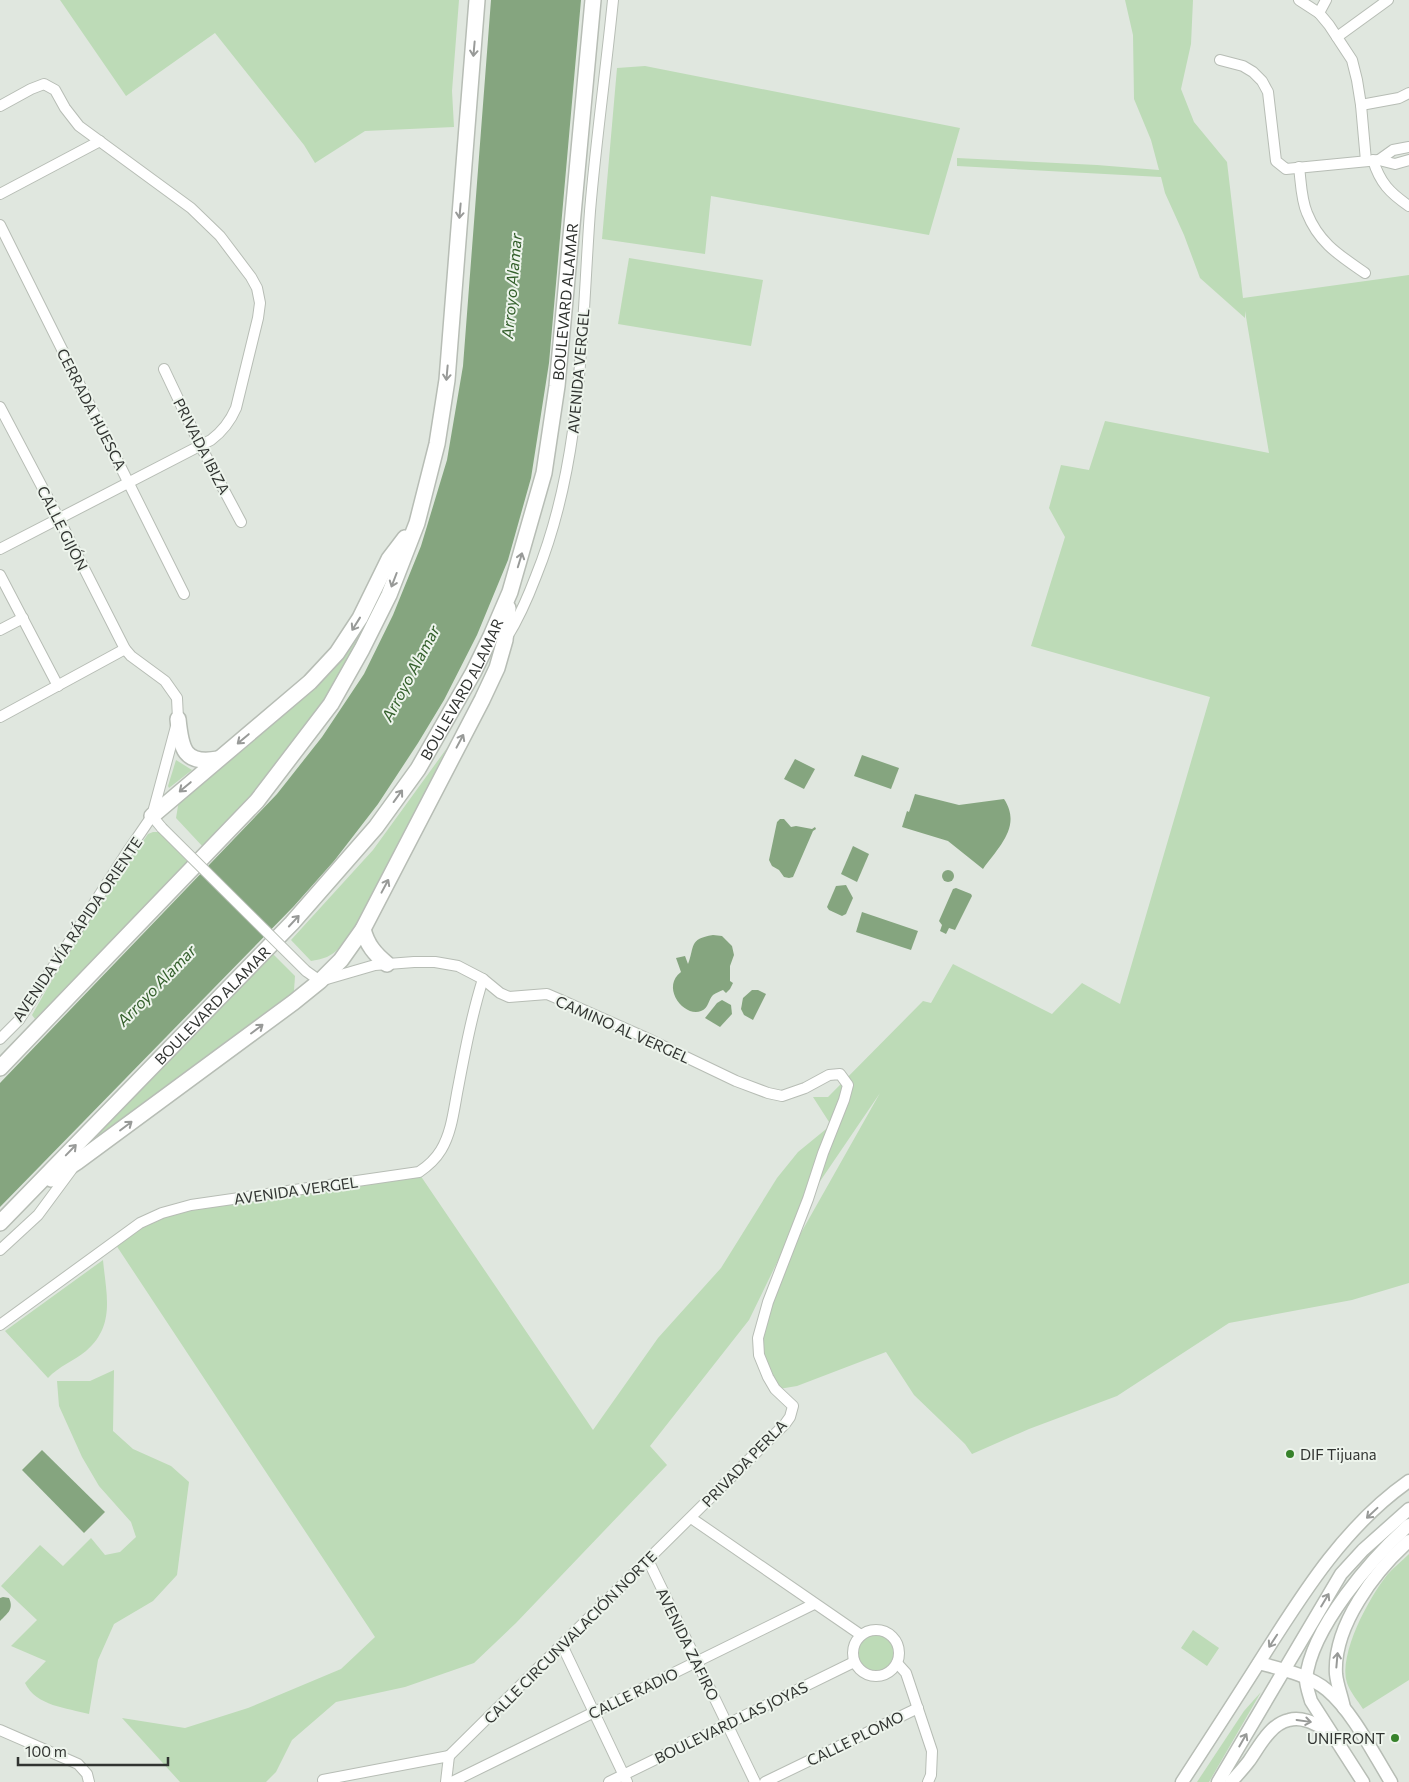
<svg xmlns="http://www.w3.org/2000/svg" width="1409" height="1782" font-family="Commissioner,sans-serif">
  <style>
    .green { fill: #bddbb7 }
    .water { fill: #85a57f }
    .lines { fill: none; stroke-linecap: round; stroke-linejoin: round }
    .minor-casing { stroke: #b7bdb5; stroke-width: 12 }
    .major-casing { stroke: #b7bdb5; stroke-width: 15 }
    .highway-casing { stroke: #b7bdb5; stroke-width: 18 }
    .minor { stroke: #fff; stroke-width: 10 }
    .major { stroke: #fff; stroke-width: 12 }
    .highway { stroke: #fff; stroke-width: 15 }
    .minor-bridge-casing { stroke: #b7bdb5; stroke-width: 12; stroke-linecap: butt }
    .minor-bridge { stroke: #fff; stroke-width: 10 }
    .oneway { stroke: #989a98 }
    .poi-dot { fill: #37822b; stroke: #edf4ec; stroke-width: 2 }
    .labels { text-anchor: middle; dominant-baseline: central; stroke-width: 4; stroke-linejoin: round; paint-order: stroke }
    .street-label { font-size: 15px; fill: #313431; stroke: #edf4ec }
    .poi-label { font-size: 15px; fill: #313431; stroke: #edf4ec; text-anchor: start }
    .water-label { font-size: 16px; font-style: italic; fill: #335f2b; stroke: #edf4ec }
  </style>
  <rect width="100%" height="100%" fill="#e0e7df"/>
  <!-- green -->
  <g class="green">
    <path d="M60 0H459L452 91 454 127 365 131 315 163 304 145 215 33 126 96Z"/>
    <path d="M1125 0H1193L1191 44 1181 89 1194 122 1227 162 1243 298 1409 275V1283L1352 1300 1229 1323 1117 1396 1029 1429 972 1454 965 1444 914 1395 886 1352 797 1386 779 1389 770 1376 759 1338 780 1270 880 1093 808 1199 749 1320 650 1446 667 1465 516 1623 474 1663 405 1687 336 1702 292 1740 276 1772 266 1782H180L122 1718 185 1728 248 1708 341 1669 375 1637 114 1242 146 1222 188 1205 416 1169 593 1430 658 1338 721 1268 777 1178 798 1152 831 1125 813 1097H828L923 1001 931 1003 953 964 1052 1014 1082 983 1120 1004 1210 697 1031 646 1065 537 1049 508 1061 465 1089 470 1105 421 1269 453 1245 311V318L1200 278 1184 235 1165 193 1161 177 957 166V158L1097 165 1159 170 1151 140 1134 99 1133 35Z"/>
    <path d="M645 66 960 128 929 235 711 196 705 254 602 239 617 68Z"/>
    <path d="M629 258 763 280 751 346 618 324Z"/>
    <path d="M385 578 388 582 337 684 255 794 204 848 176 818 179 800 315 684Z"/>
    <path d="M447 748 364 913C354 928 344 949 327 957 322 959 316 960 311 961L291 940 373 850Z"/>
    <path d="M176 760 192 770 169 788 168 786Z"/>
    <path d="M153 832H160L188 862 35 1019 32 1015 71 947 148 834Z"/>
    <path d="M273 954 295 976 294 991 284 1002 77 1151Z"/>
    <path d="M103 1260C106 1294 116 1325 86 1351 74 1361 59 1366 48 1378L5 1331Z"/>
    <path d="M114 1370 113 1431 133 1449 171 1466 189 1482 177 1575 153 1601 114 1624 98 1660 89 1714C67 1708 36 1706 25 1683L46 1661 11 1646 37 1620 1 1586 40 1545 63 1566 91 1538 105 1555 120 1552 136 1537 131 1522 99 1486 82 1457 59 1406 57 1381H90Z"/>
    <path d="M1409 1554V1680L1363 1709C1358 1701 1350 1692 1347 1683 1338 1654 1369 1598 1387 1575 1393 1568 1402 1561 1409 1554Z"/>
    <path d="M1193 1630 1219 1648 1207 1666 1181 1648Z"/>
    <circle cx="876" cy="1652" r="19"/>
    <path d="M1261 1692 1209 1782H1197L1244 1711Z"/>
  </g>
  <!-- water -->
  <g class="water">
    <path d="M491 0H581L549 363 531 478 508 560 477 635 444 700 418 743 378 804 334 861 294 906 0 1207V1083L277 794 322 737 364 674 393 615 421 546 447 460 463 366Z"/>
    <path d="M862 755 899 768 891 789 854 776Z"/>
    <path d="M795 759 815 769 804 789 784 779Z"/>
    <path d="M915 794 959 805 1004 799C1022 826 999 847 983 869L948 841 902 827 907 811 909 812Z"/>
    <path d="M780 819H784L791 827 796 826 812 829 815 827 816 829 813 831 793 877 789 878 784 877 779 870 772 866 769 860 777 822Z"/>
    <path d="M853 846 869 854 857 882 841 874Z"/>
    <circle cx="948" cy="876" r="6"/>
    <path d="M846 885 853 898 846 914 842 916 829 910 827 907 836 886Z"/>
    <path d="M956 888 971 894 972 896 955 930 949 928 946 934 940 931 942 925 939 921 953 889Z"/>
    <path d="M862 912 918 931 911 950 856 932Z"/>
    <path d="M713 935 722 936 732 946 734 955 730 966V981L733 983 730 989 726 993 723 990C720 991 716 993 713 995 708 1000 709 1008 701 1011 685 1018 660 988 681 972L676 958 685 956 688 964C695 947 688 939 713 935Z"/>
    <path d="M752 990H758L766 994 753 1020 744 1015 741 1009 743 998Z"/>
    <path d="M722 1000 731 1005 732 1014 720 1027 705 1018 717 1003Z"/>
    <path d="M42 1450 105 1512 84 1533 22 1470Z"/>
    <path d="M3 1597 9 1598C14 1609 8 1613 0 1621V1598Z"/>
  </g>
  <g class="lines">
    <defs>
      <g id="minor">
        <path d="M1299 0 1319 13 1329 25 1352 60 1357 80 1361 105 1366 161"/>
        <path d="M1319 13 1326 0"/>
        <path d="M1337 37 1388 0"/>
        <path d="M1220 60 1243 66 1253 72 1262 81 1268 92 1276 161 1286 169 1379 160 1395 164 1409 160"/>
        <path d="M1361 105 1399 98 1409 93"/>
        <path d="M0 106 31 89 44 84 55 90 65 108 79 126 191 208 220 236 251 277 257 288 260 303 258 318 236 408C230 422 223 431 211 440L0 549"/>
        <path d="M1373 160C1380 183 1390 193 1409 206"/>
        <path d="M1379 160 1393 150 1409 147"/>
        <path d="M1299 167C1301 182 1301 199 1307 213 1319 243 1339 255 1365 273"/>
        <path d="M0 194 100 141"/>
        <path d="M0 225 184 594"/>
        <path d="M164 369 200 445 241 522"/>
        <path d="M0 407 59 519 125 649 131 656 165 681 177 698 178 719 152 816 162 828"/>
        <path d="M0 575 58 686"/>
        <path d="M0 630 23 618"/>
        <path d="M507 637C519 618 528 597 536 576 583 460 581 334 590 211 596 140 606 70 613 0"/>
        <path d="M0 717 125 649"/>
        <path d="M306 971 320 981 375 965 414 962H435L458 966 483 979 500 993 509 997 547 994 561 1000 642 1036 736 1081 768 1093 782 1096 805 1088 829 1075 840 1074 848 1085 844 1100 823 1153 808 1199 768 1302 758 1338 759 1355 768 1377 775 1389 793 1406 790 1417 785 1424 449 1756"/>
        <path d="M0 1039 19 1020 124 857 152 816"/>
        <path d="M0 1250 38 1215 72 1169"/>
        <path d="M0 1325 140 1223 162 1213 191 1205 419 1172C428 1166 435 1160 441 1150 452 1132 454 1108 458 1088 465 1051 472 1014 483 979"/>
        <path d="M691 1518 861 1635"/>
        <path d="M648 1560 755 1782"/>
        <circle cx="876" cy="1653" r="23"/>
        <path d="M562 1645 627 1782"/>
        <path d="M897 1663 906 1673 932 1751 931 1775 928 1782"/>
        <path d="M0 1730 78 1764 87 1774 89 1782"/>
        <path d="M323 1780 449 1756"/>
        <path d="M446 1782 449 1756"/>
        <path d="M452 1782 814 1604"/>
        <path d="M609 1782 854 1662"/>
        <path d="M765 1782 918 1708"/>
      </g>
      <g id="major">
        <path d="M1259 1663C1281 1669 1309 1675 1327 1690 1353 1712 1373 1753 1391 1782"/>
        <path d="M1344 1708C1342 1697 1337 1685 1336 1674 1333 1626 1375 1571 1409 1541"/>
        <path d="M1182 1782C1210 1739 1238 1696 1265 1653 1305 1590 1346 1525 1409 1481"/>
        <path d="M1218 1782 1341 1574 1363 1550 1409 1509"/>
        <path d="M1231 1782C1237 1775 1243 1769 1249 1761 1259 1747 1270 1724 1289 1720 1303 1716 1317 1725 1329 1731"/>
        <path d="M1363 1782 1311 1701C1309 1694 1306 1686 1306 1679 1311 1628 1372 1558 1409 1525"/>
      </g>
      <g id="highway">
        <path d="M178 719C181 749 184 765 218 759"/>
        <path d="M152 816 310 682 337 653 360 618 389 559 405 538"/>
        <path d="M363 929C367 945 375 954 387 964"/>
        <path d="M0 1068 257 801 331 704 362 649 389 595 417 523 437 444 447 380 477 0"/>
        <path d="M51 1179 77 1162 294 1002 320 981 341 960 363 929 482 700 497 668 505 640 508 608"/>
        <path id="s1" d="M0 1223 292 923 376 827 418 769 473 673 491 636 510 592 544 473 557 386 593 0"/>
      </g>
    </defs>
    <!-- minor casing -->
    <use href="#minor" class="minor-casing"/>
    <!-- major casing -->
    <use href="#major" class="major-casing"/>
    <!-- highway casing -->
    <use href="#highway" class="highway-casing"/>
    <!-- minor -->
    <use href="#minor" class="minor"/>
    <!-- major -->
    <use href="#major" class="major"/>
    <!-- highway -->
    <use href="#highway" class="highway"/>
    <defs>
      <path id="minor-bridge" d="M162 828 306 971"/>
    </defs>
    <!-- minor-bridge casing -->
    <use href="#minor-bridge" class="minor-bridge-casing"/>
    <!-- minor-bridge -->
    <use href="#minor-bridge" class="minor-bridge"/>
  </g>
  <!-- one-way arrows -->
  <defs><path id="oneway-shaft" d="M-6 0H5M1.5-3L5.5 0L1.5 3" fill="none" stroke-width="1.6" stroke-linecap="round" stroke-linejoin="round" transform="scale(1.25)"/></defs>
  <g class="oneway">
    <use href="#oneway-shaft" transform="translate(474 49) rotate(95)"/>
    <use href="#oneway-shaft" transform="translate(460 211) rotate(95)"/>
    <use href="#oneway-shaft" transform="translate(447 373) rotate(95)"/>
    <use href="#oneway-shaft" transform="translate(520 560) rotate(-73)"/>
    <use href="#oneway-shaft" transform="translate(394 580) rotate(111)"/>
    <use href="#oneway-shaft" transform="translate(356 624) rotate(122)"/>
    <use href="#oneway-shaft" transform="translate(243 739) rotate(140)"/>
    <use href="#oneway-shaft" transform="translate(460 741) rotate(-62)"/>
    <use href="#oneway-shaft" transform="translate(185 787) rotate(140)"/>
    <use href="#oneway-shaft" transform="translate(398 796) rotate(-54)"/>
    <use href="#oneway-shaft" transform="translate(385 886) rotate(-62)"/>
    <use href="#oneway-shaft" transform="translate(294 921) rotate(-47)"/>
    <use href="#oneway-shaft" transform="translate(257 1029) rotate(-37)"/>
    <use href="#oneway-shaft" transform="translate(126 1126) rotate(-37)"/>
    <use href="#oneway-shaft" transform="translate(71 1150) rotate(-46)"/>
    <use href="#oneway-shaft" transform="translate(1372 1513) rotate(137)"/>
    <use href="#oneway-shaft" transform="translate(1325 1600) rotate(-59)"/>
    <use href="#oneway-shaft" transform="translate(1273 1641) rotate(123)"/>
    <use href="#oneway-shaft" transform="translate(1337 1660) rotate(-85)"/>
    <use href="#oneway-shaft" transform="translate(1304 1721) rotate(8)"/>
    <use href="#oneway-shaft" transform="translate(1243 1740) rotate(-60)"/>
  </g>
  <!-- markers -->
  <g class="poi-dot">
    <circle cx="1290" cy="1454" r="5"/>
    <circle cx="1395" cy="1738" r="5"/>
  </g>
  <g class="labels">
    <!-- street labels -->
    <g class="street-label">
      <text stroke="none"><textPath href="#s1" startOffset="1114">BOULEVARD ALAMAR</textPath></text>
      <text transform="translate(578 371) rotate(-85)">AVENIDA VERGEL</text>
      <text transform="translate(92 409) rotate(63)">CERRADA HUESCA</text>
      <text transform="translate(202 446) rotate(63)">PRIVADA IBIZA</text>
      <text transform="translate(63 528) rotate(63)">CALLE GIJÓN</text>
      <text stroke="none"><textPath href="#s1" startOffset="709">BOULEVARD ALAMAR</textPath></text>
      <text transform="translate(77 929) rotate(-56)">AVENIDA VÍA RÁPIDA ORIENTE</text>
      <text stroke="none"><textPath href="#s1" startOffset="304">BOULEVARD ALAMAR</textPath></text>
      <text transform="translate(623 1029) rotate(24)">CAMINO AL VERGEL</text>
      <text transform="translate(296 1190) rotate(-8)">AVENIDA VERGEL</text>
      <text transform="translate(744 1463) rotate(-46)">PRIVADA PERLA</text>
      <text transform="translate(570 1637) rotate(-45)">CALLE CIRCUNVALACIÓN NORTE</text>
      <text transform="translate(688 1644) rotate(64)">AVENIDA ZAFIRO</text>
      <text transform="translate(633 1693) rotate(-26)">CALLE RADIO</text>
      <text transform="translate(731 1722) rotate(-26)">BOULEVARD LAS JOYAS</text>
      <text transform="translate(855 1738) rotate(-26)">CALLE PLOMO</text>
    </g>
    <!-- poi labels -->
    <g class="poi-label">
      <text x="1300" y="1454">DIF Tijuana</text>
      <text x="1385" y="1738" text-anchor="end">UNIFRONT</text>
    </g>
    <!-- water labels -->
    <g class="water-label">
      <text transform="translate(511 286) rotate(-85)">Arroyo Alamar</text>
      <text transform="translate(410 673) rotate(-62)">Arroyo Alamar</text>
      <text transform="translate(156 985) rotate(-46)">Arroyo Alamar</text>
    </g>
  </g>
  <!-- scale -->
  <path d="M18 1757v8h150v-8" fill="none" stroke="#313431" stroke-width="2.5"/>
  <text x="25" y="1757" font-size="15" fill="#313431" stroke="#edf4ec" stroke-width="4" paint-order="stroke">100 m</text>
</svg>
